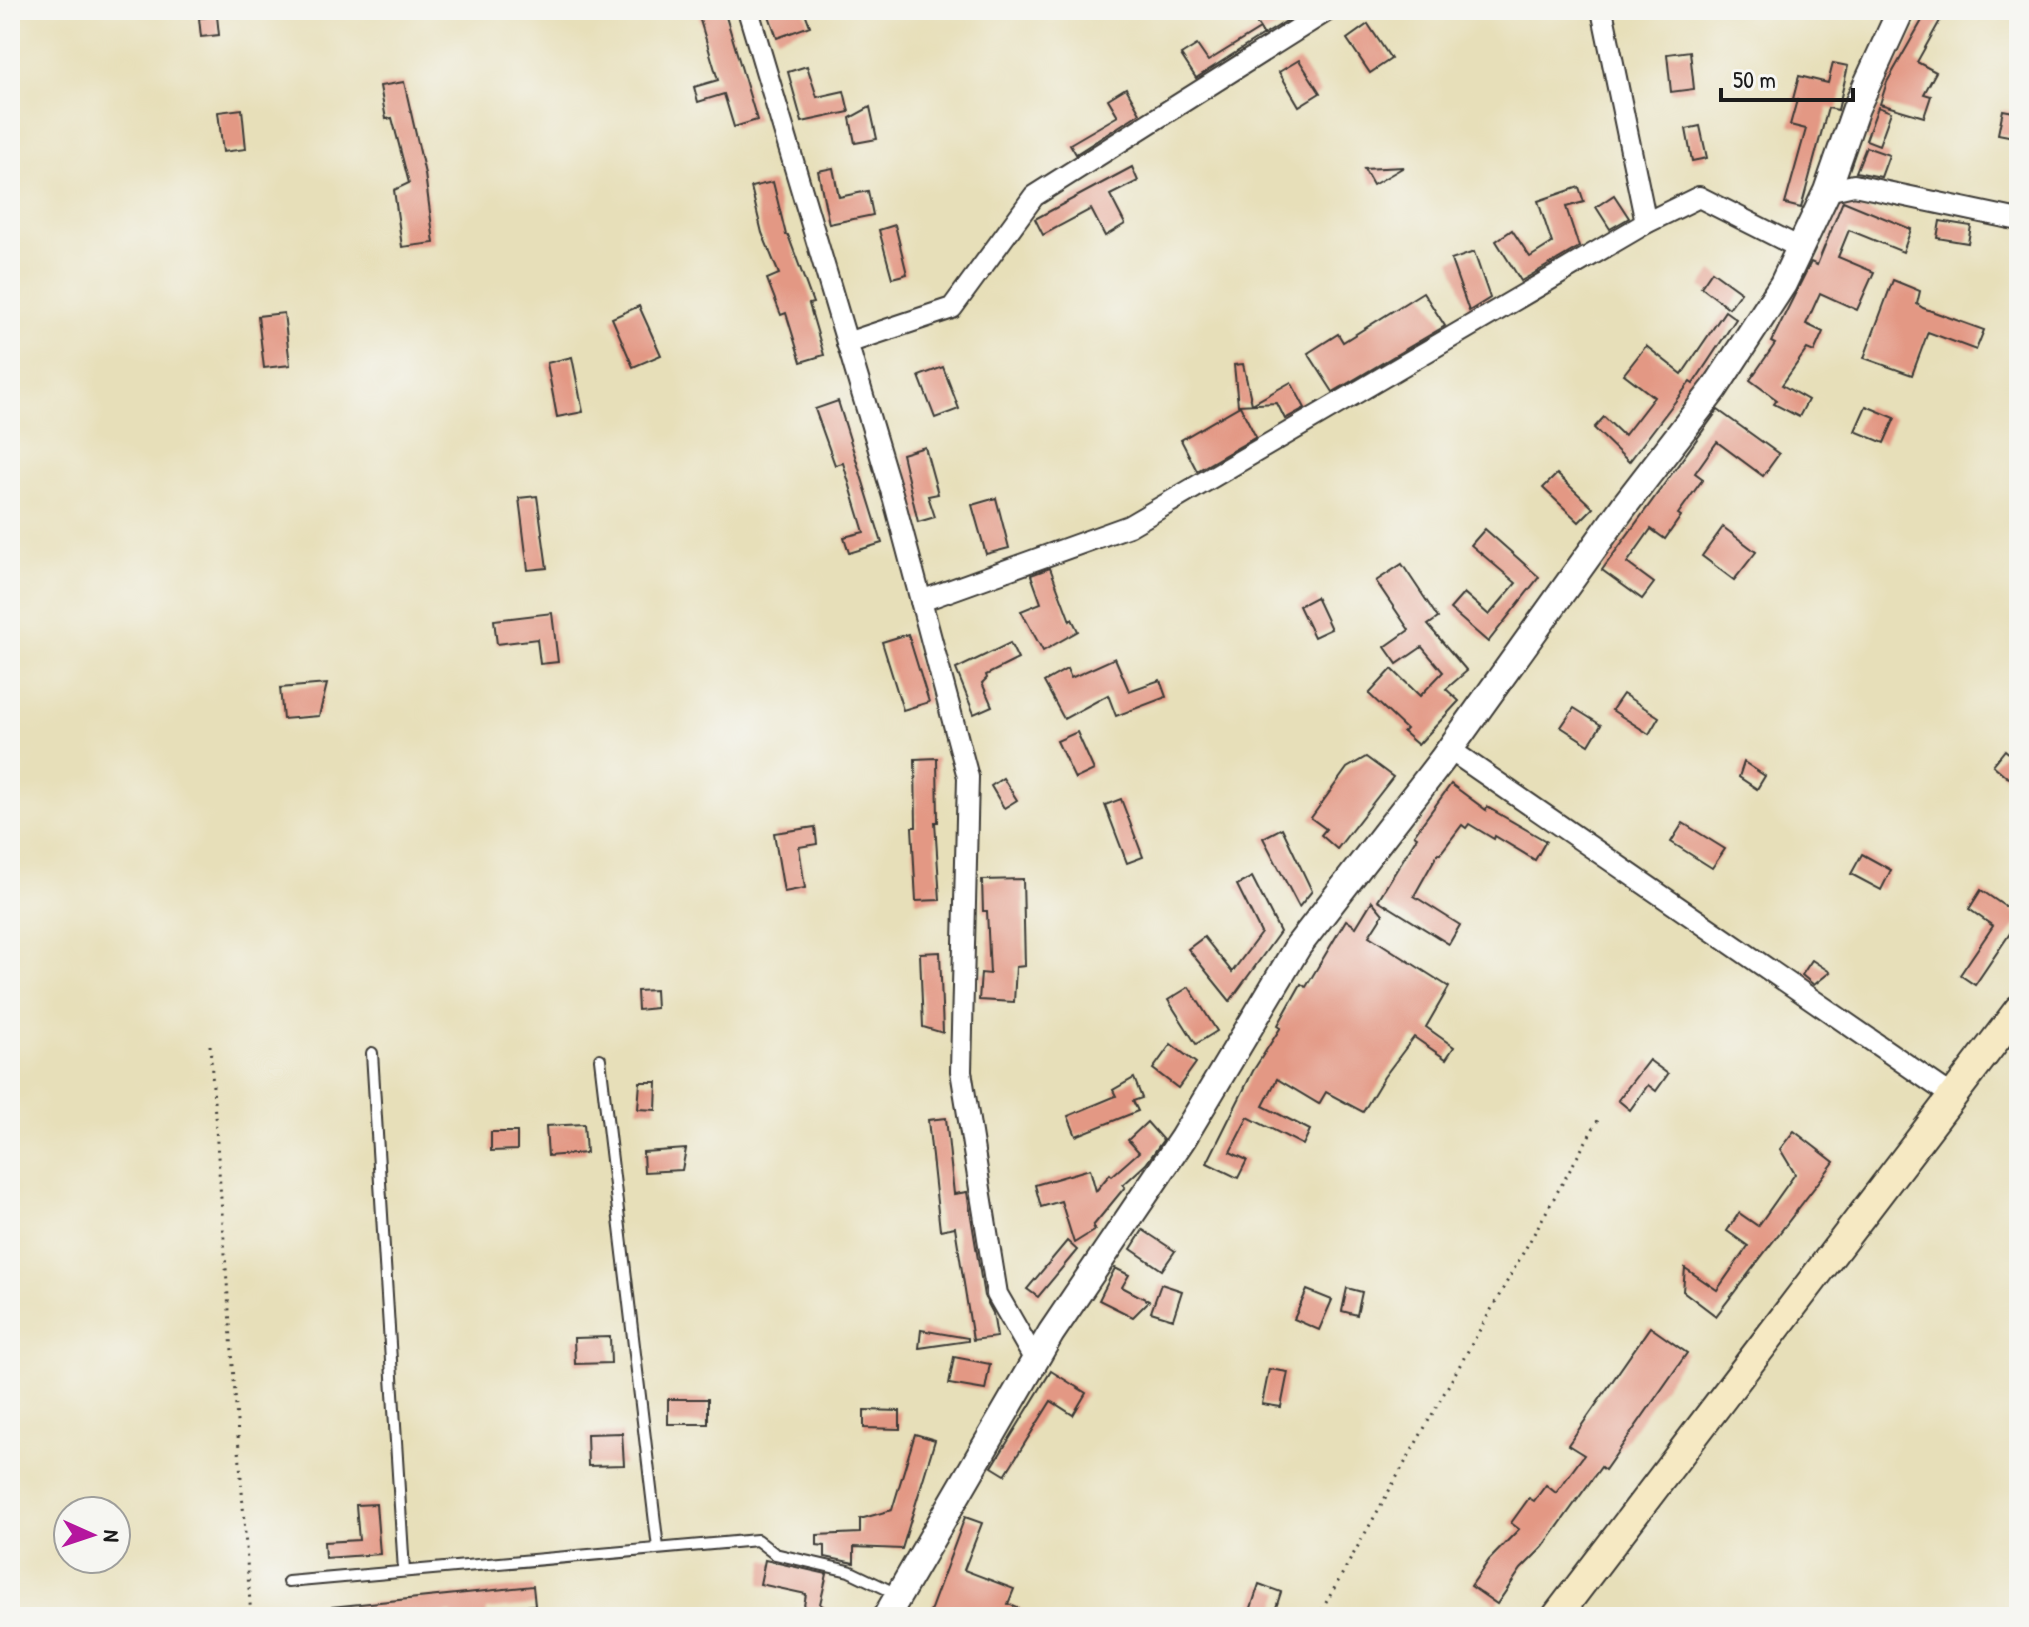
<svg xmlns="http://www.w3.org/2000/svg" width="2029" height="1627" font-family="'Patrick Hand',sans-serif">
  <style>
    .building { fill: #e39884 }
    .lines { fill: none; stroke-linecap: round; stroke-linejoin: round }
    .service-casing { stroke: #3a3934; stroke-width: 14 }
    .minor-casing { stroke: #3a3934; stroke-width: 24 }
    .tertiary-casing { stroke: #3a3934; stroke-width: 30 }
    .secondary-casing { stroke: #3a3934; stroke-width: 32 }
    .path { stroke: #3a3934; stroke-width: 3; stroke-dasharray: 2 6; stroke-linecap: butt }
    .service { stroke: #fff; stroke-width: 10 }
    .minor { stroke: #fff; stroke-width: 20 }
    .tertiary { stroke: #fff; stroke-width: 26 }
    .secondary { stroke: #f6e9c3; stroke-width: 28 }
  </style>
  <rect width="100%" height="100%" fill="#f6f6f2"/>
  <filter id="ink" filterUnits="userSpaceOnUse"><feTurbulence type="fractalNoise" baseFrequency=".0125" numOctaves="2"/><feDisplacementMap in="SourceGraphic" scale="16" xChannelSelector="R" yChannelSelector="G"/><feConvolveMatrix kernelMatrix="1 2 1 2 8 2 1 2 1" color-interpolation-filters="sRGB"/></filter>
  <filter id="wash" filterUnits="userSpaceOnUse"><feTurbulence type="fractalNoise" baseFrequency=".006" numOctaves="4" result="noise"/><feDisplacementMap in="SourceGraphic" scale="32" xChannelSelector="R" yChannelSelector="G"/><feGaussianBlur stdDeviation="1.8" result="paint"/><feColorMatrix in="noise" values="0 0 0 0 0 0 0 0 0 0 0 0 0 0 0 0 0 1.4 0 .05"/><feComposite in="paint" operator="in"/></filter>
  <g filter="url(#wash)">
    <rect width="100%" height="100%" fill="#e7dfb9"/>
    <g id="blocks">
      <!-- building -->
      <g class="building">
        <path d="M697 10H724L757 120 734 127 724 94 698 102 694 87 718 80Z"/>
        <path d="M767 10H804L810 26 777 38Z"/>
        <path d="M1248 10H1270L1274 16 1284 10H1304L1264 35Z"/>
        <path d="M1928 10H1946L1917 62 1936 72 1924 94 1931 96 1924 117 1880 104 1887 82Z"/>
        <path d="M217 16 219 35 201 37 199 18Z"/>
        <path d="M1368 24 1391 59 1370 73 1347 39Z"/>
        <path d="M1260 29 1263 35 1196 78 1181 55 1197 45 1208 61Z"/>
        <path d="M1690 51 1694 89 1671 92 1667 54Z"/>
        <path d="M1299 60 1320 93 1299 106 1279 72Z"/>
        <path d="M1833 63 1848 66 1838 110 1828 108 1801 208 1785 204 1806 129 1790 125 1797 100 1793 99 1799 76 1828 83Z"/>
        <path d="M807 66 817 97 844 91 849 112 802 122 788 72Z"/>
        <path d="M404 82 425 174 434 243 402 247 394 190 409 183 392 118 386 119 380 86Z"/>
        <path d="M1126 88 1140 113 1076 154 1070 144 1118 116 1108 99Z"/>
        <path d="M870 107 877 139 855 143 850 118Z"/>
        <path d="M1878 107 1891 112 1879 145 1866 140Z"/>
        <path d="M242 109 246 149 223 152 218 112Z"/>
        <path d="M2003 110 2019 113V138L1998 134Z"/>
        <path d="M1700 126 1707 158 1692 161 1686 129Z"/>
        <path d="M1866 147 1889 155 1881 177 1856 172Z"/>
        <path d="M1132 167 1138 181 1110 195 1125 224 1105 236 1091 209 1043 235 1035 219Z"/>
        <path d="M1404 167 1373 185 1364 169Z"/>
        <path d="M833 168 839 197 868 191 873 215 829 224 818 171Z"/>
        <path d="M773 182 786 235H788L813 303 809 304 824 355 801 362 786 313 781 315 767 279 779 274 762 233 751 187Z"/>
        <path d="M1579 187 1584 202 1566 207 1579 247 1521 281 1496 241 1512 230 1530 257 1552 243 1538 201Z"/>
        <path d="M1614 195 1629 218 1610 229 1596 207Z"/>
        <path d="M1843 201 1911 229 1903 252 1849 230 1838 257 1874 272 1857 310 1820 293 1806 324 1823 332 1814 352 1807 349 1782 385 1808 400 1799 417 1774 404 1777 400 1750 380 1775 344 1771 342 1811 262 1817 265Z"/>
        <path d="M1940 221 1971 226 1968 243 1937 238Z"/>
        <path d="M895 225 907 274 892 278 879 230Z"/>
        <path d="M1474 252 1490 298 1469 311 1451 260Z"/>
        <path d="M1712 271 1741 292 1729 308 1701 287Z"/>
        <path d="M1893 280 1920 291 1917 304 1923 308 1984 330 1976 350 1928 332 1912 375 1864 358Z"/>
        <path d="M1423 292 1445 326 1333 392 1308 353 1338 334 1343 342Z"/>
        <path d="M639 306 661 355 633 367 612 318Z"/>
        <path d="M1725 311 1736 319 1693 384 1690 382 1629 462 1594 428 1604 417 1624 436 1654 397 1624 374 1646 346 1682 374Z"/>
        <path d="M284 313 290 365 264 368 258 316Z"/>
        <path d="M572 357 583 412 557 417 547 363Z"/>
        <path d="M1243 364 1252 404 1291 382 1305 408 1285 419 1277 403 1238 405 1234 365Z"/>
        <path d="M943 367 959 409 935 418 919 376Z"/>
        <path d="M838 401 882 543 849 553 844 537 864 532 843 463 835 465 815 409Z"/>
        <path d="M1240 406 1256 437 1197 471 1181 440Z"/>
        <path d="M1866 406 1895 418 1884 443 1855 431Z"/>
        <path d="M1718 410 1779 454 1763 476 1717 442 1695 473 1703 479 1678 514 1681 516 1665 539 1651 529 1627 563 1654 583 1642 599 1602 570Z"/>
        <path d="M925 447 938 494 928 496 935 517 918 522 902 454Z"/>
        <path d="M1557 474 1593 508 1579 522 1543 488Z"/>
        <path d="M537 496 547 568 528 570 519 498Z"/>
        <path d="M996 498 1009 548 986 554 972 505Z"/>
        <path d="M1723 527 1756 552 1734 580 1702 556Z"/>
        <path d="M1485 529 1539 577 1488 642 1450 609 1464 593 1489 615 1516 583 1471 545Z"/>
        <path d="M1402 564 1438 618 1428 625 1467 671 1446 689 1459 701 1418 745 1403 732 1406 729 1369 694 1392 669 1420 696 1443 672 1422 647 1397 664 1385 647 1409 630 1376 581Z"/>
        <path d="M1050 568 1070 621 1072 619 1078 631 1043 651 1021 611 1041 603 1031 575Z"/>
        <path d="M1316 597 1331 629 1314 637 1299 606Z"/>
        <path d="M552 613 558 662 540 664 537 639 497 644 494 620Z"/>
        <path d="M908 634 929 702 903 710 882 642Z"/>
        <path d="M1010 643 1018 659 986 675 987 678 982 683 992 706 974 714 956 669Z"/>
        <path d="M1115 658 1129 691 1160 680 1166 697 1116 716 1108 695 1064 719 1044 682 1067 669 1071 678Z"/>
        <path d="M327 684 319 716 283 719 280 688Z"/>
        <path d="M1623 694 1659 717 1649 734 1612 710Z"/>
        <path d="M1574 708 1601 725 1589 745 1561 727Z"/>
        <path d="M1077 732 1094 770 1075 779 1057 741Z"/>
        <path d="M2005 750 2019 762V781L2007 777 1993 765Z"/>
        <path d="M1366 757 1393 777 1337 849 1321 835 1326 829 1311 818 1347 768Z"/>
        <path d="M937 758 938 822H935L940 900 916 901 912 827H916L915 759Z"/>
        <path d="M1744 762 1765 776 1757 789 1739 777Z"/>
        <path d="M1003 778 1017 800 1004 808 991 786Z"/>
        <path d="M1451 784 1486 810 1487 807 1546 841 1535 860 1495 836 1494 839 1469 824 1466 828 1462 825 1440 854 1438 853 1414 896 1460 925 1449 944 1378 900 1417 837 1414 835Z"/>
        <path d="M1121 799 1143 857 1127 863 1105 805Z"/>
        <path d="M1683 823 1725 849 1712 868 1671 842Z"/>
        <path d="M815 827 817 844 799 847 805 888 784 892 774 833Z"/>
        <path d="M1282 828 1312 891 1299 907 1263 838Z"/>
        <path d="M1862 854 1891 870 1881 890 1851 874Z"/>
        <path d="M1252 877 1280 932 1230 1001 1188 949 1204 937 1232 972 1261 933 1237 885Z"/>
        <path d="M1023 879 1025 966 1016 967 1014 1002 979 1000 981 973 990 974 987 911H983L982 880Z"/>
        <path d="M1981 890 2019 916V920L1975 985 1960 975 1993 926 1969 909Z"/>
        <path d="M1372 901 1383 914 1369 936 1449 987 1426 1027 1454 1047 1446 1059 1414 1037 1384 1077 1363 1112 1326 1092 1319 1104 1277 1079 1263 1106 1310 1130 1303 1145 1248 1117 1230 1152 1247 1160 1238 1178 1207 1163 1253 1071 1281 1027 1278 1025 1301 984 1306 987 1346 920 1356 927Z"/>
        <path d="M940 952 943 1033 923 1027 920 953Z"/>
        <path d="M1812 960 1830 972 1814 985 1802 975Z"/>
        <path d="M1189 987 1217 1031 1196 1044 1168 1000Z"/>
        <path d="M655 990 656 1008 638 1010 637 991Z"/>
        <path d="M1171 1044 1196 1063 1178 1088 1153 1069Z"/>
        <path d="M1649 1060 1668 1074 1656 1091 1648 1085 1630 1110 1618 1100Z"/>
        <path d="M1134 1078 1142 1098 1133 1101 1138 1111 1076 1136 1068 1116 1116 1096 1113 1090Z"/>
        <path d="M640 1082H657L656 1110 638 1109Z"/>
        <path d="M946 1118 954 1194 967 1192 984 1296 993 1313 997 1337 973 1340 955 1227 940 1230 928 1120Z"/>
        <path d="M1147 1122 1163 1140 1146 1164 1123 1185 1125 1187 1093 1226 1095 1230 1074 1243 1061 1201 1041 1207 1035 1185 1090 1169 1096 1191 1110 1174 1112 1176 1139 1152 1128 1140Z"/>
        <path d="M584 1124 586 1153 548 1156 546 1126Z"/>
        <path d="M1794 1131 1834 1162 1716 1316 1683 1291 1685 1268 1717 1290 1748 1246 1727 1231 1739 1213 1758 1226 1795 1174 1780 1149Z"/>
        <path d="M491 1132H517V1150L491 1151Z"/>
        <path d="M686 1149 682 1170 644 1172 643 1152Z"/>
        <path d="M1143 1230 1175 1251 1162 1270 1131 1249Z"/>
        <path d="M1067 1241 1077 1250 1038 1297 1027 1289Z"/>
        <path d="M1115 1268 1129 1275 1122 1287 1149 1301 1133 1317 1099 1300Z"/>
        <path d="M1161 1284 1182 1291 1173 1319 1151 1312Z"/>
        <path d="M1347 1288 1362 1292 1357 1315 1342 1311Z"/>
        <path d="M1307 1290 1332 1300 1319 1330 1294 1319Z"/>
        <path d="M1650 1327 1687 1353 1605 1470 1601 1467 1543 1547 1521 1569 1497 1604 1471 1586 1489 1560 1519 1529 1511 1523 1529 1498 1534 1501 1546 1485 1556 1493 1584 1455 1568 1445Z"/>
        <path d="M921 1330 968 1338V1341L919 1348Z"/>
        <path d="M610 1337 611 1363 575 1364 574 1338Z"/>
        <path d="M954 1357 990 1364 985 1390 949 1384Z"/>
        <path d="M1269 1369 1288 1372 1281 1407 1262 1404Z"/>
        <path d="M1051 1371 1086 1393 1073 1415 1051 1401 1005 1475 992 1467Z"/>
        <rect x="668" y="1399" width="40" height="25"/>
        <path d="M864 1410 900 1411V1429L864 1428Z"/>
        <path d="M622 1433 624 1465 588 1466 587 1434Z"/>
        <path d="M915 1434 935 1440 902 1549 854 1547V1563L825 1557V1546L817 1545V1535L860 1533V1519L892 1510Z"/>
        <path d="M376 1504 380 1554 325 1558 324 1542 359 1540 356 1505Z"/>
        <path d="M965 1517 982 1523 964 1570 1014 1589 1008 1604 1039 1617H928Z"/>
        <path d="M765 1560 827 1574 820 1604 839 1617H813L803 1612 806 1594 760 1584Z"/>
        <path d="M1259 1584 1281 1592 1273 1617H1248Z"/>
        <path d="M533 1586 535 1605 487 1610 486 1617H453L451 1613 410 1617H332V1607Z"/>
      </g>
    </g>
  </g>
  <g filter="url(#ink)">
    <use href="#blocks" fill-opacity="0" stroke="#3a3934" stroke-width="2"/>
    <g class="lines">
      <defs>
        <g id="service">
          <path d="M372 1053 404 1571"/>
          <path d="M600 1059 658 1548"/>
          <path d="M288 1582 757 1540 775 1554 849 1571 897 1594"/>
        </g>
        <g id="minor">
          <path d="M748 10 894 500 968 777 961 1071 997 1294 1035 1360"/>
          <path d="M1602 10 1646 223"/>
          <path d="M1827 191 1854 185 2019 220"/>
          <path d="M847 343 952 308 1034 196 1328 10"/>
          <path d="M921 601 1129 526 1646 223 1699 197 1800 248"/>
          <path d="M1449 749 1952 1096"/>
        </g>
        <path id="tertiary" d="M886 1617 1051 1333 1183 1138 1298 946 1442 760 1624 506 1715 388 1783 284 1827 191 1856 108 1901 10"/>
        <path id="secondary" d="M1556 1617 2019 1009"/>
      </defs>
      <!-- service casing -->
      <use href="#service" class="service-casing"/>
      <!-- minor casing -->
      <use href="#minor" class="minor-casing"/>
      <!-- tertiary casing -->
      <use href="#tertiary" class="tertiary-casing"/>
      <!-- secondary casing -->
      <use href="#secondary" class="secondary-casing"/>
      <!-- path -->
      <g class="path">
        <path d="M210 1045 251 1617"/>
        <path d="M1318 1617 1598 1120"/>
      </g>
      <!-- service -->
      <use href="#service" class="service"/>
      <!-- minor -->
      <use href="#minor" class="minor"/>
      <!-- tertiary -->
      <use href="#tertiary" class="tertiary"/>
      <!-- secondary -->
      <use href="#secondary" class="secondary"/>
    </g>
  </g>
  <!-- margin -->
  <rect width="2029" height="1627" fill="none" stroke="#f6f6f2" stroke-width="40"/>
  <!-- north arrow -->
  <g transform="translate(92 1535) rotate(93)"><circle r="38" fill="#f6f6f2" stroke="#9f9f9c" stroke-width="2"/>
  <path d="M0-6L14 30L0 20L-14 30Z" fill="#b5179e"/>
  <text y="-12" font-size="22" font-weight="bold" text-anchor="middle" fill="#1c1c1c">N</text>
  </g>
  <!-- scale -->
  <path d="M1721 88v12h132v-12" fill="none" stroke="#1c1c1c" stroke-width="4"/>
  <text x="1733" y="88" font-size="24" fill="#1c1c1c" stroke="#f6f6f2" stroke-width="6" paint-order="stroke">50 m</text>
</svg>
